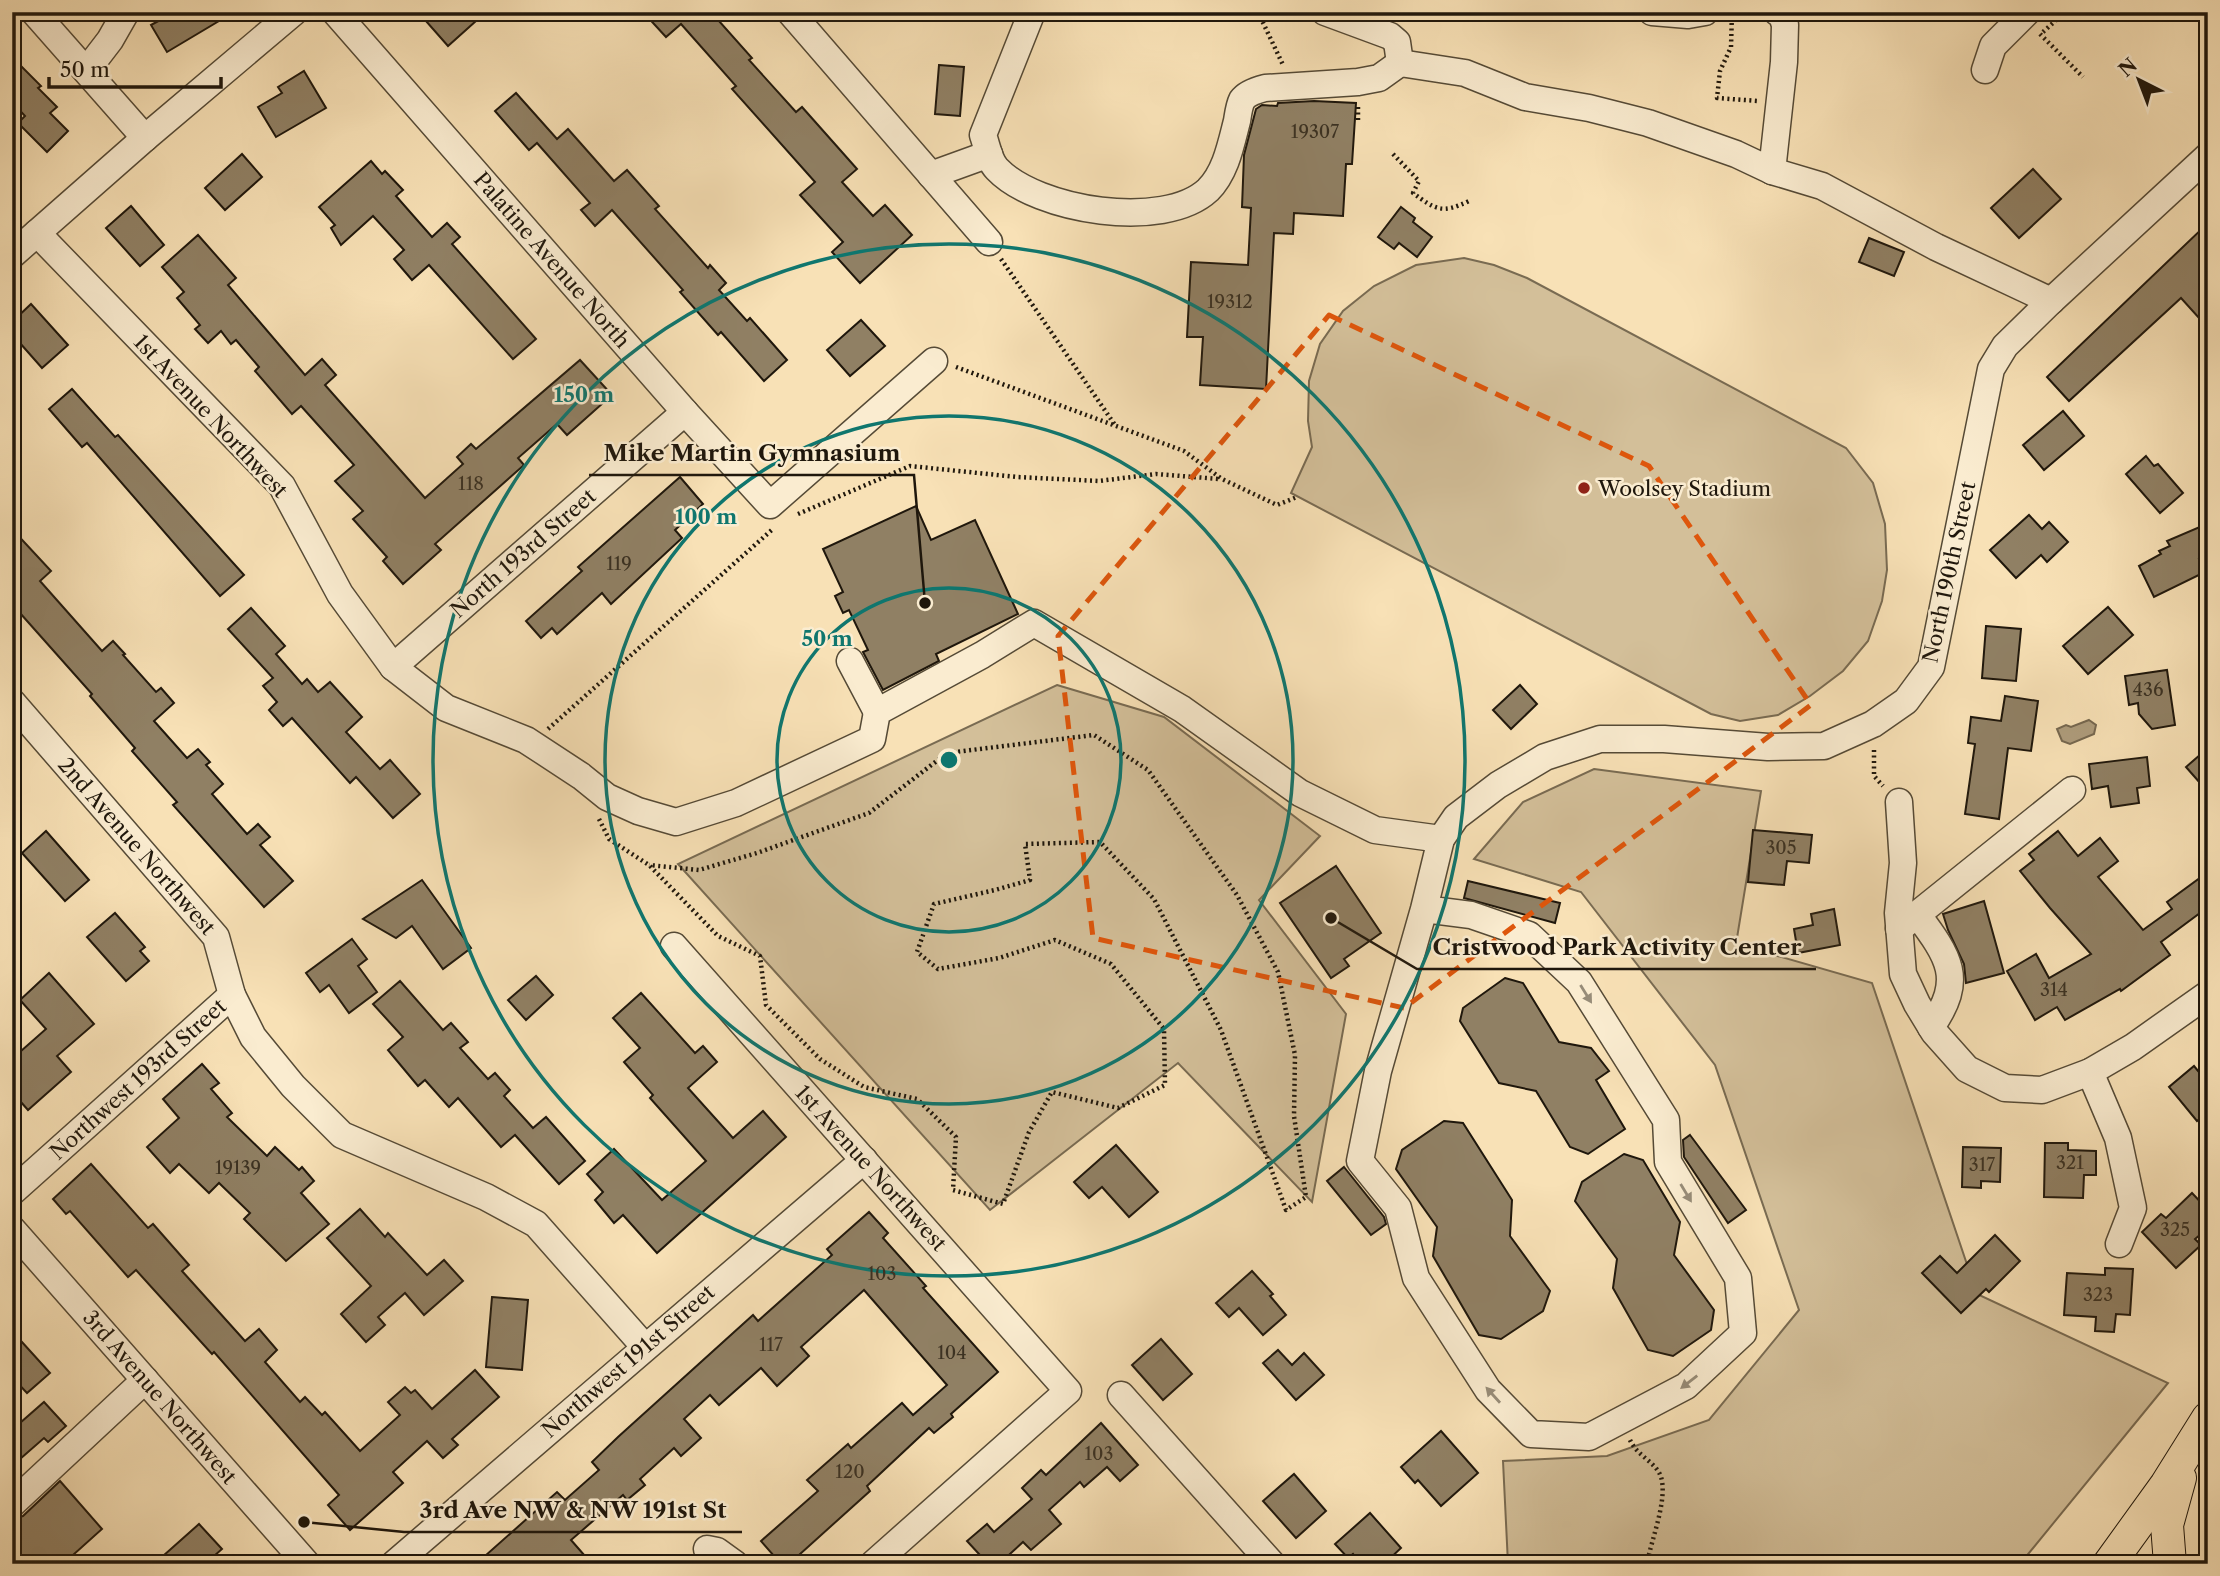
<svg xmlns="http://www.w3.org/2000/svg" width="2220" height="1576" font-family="'Libre Caslon Text',serif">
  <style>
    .green { fill: #d3bf99; stroke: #796b52; stroke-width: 2 }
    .water { fill: #ae9c7c; stroke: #75674f; stroke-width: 2 }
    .building { fill: #908064; stroke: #1f170c; stroke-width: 2 }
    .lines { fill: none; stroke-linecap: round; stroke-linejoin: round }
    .minor-casing { stroke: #554a36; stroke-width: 29 }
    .major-casing { stroke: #1f170c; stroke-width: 34 }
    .path { stroke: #1f170c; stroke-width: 4.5; stroke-dasharray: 2 3.5; stroke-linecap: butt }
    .minor { stroke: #faecd0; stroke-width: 26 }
    .major { stroke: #f8e1b6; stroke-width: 32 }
    .oneway { fill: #978c78 }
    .marked { fill: none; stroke: #de560c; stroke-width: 5; stroke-dasharray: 14 9; stroke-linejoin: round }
    .ring { fill: none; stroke: #0f766e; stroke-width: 3.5 }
    .poi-dot { fill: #8f2418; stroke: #faecd0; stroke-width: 2.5 }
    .labels { text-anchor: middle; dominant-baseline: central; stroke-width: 5; stroke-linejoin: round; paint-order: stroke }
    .number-label { font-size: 18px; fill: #3b3122 }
    .street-label { font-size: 21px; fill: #1f170c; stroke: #faecd0 }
    .poi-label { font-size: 21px; fill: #1f170c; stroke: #faecd0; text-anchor: start }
    .centre { fill: #0f766e; stroke: #faecd0; stroke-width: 3.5 }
    .ring-label { font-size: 21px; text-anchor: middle; font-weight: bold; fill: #0f766e; stroke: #faecd0; stroke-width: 5; stroke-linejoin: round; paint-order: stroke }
    .leader { fill: none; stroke: #1f170c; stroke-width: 2.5 }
    .callout-dot { fill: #1f170c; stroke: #faecd0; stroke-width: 2.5 }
    .callout-label { font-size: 23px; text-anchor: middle; font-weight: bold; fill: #1f170c; stroke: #faecd0; stroke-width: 5; stroke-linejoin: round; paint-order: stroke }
  </style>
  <rect width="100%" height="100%" fill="#f8e1b6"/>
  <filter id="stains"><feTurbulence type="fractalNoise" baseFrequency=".00286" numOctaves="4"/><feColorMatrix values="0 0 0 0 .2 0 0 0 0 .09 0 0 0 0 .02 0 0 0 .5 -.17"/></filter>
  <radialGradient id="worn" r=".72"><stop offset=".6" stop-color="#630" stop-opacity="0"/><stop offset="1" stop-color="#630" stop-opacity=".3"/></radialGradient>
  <!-- green -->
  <g class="green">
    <path d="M1464 258 1494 265 1527 278 1846 448 1873 483 1885 524 1887 570 1882 601 1868 641 1843 671 1810 696 1778 715 1740 721 1711 714 1291 493 1312 447 1308 421 1309 381 1320 344 1343 311 1374 286 1416 265Z"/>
    <path d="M1057 685 1164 717 1320 836 1259 900 1346 1014 1312 1202 1178 1063 990 1210 678 864Z"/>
    <path d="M1594 769 1761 791 1736 944 1872 983 1977 1294 2168 1383 2020 1564H1508L1503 1461 1607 1456 1709 1420 1799 1310 1715 1065 1581 892 1474 859 1523 802Z"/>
  </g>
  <!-- water -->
  <path class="water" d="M2089 720 2096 725 2094 734 2070 744 2062 741 2057 729 2066 725 2071 727Z"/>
  <!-- building -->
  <g class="building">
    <path d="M175 12H234L167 52 151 25Z"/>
    <path d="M418 12H486L448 46Z"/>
    <path d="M643 12H711L752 58 749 60 796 112 802 107 857 169 842 182 873 216 885 205 912 235 860 283 832 252 843 242 800 195 815 182 732 89 736 86 681 24 666 37Z"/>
    <path d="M12 57 41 86 38 88 57 107 50 113 68 131 47 152 18 123 25 116 12 102Z"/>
    <path d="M939 65 964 67 960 116 935 114Z"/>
    <path d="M304 71 326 108 276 137 258 107 282 93 278 87Z"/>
    <path d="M516 93 557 139 568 129 614 181 627 170 659 206 655 209 708 268 710 265 726 283 719 290 747 321 750 318 787 360 764 381 721 332 718 335 680 292 683 290 612 210 595 226 581 210 590 203 537 143 529 150 495 111Z"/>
    <path d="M1314 101 1356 103 1352 164H1346L1343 216 1294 213 1293 234 1274 233 1266 389 1200 385 1203 337H1187L1191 262 1248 265 1251 208 1242 207 1244 155 1256 109 1262 105 1277 106 1278 103Z"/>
    <path d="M242 154 262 177 225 210 205 188Z"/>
    <path d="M371 161 382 174 385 171 403 190 396 196 432 237 447 223 460 237 452 244 536 339 513 359 429 265 412 280 394 259 404 250 373 216 341 245 331 228 335 225 319 207Z"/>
    <path d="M2033 169 2061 199 2019 238 1991 208Z"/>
    <path d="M131 206 164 245 140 266 106 228Z"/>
    <path d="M1401 207 1415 218 1413 222 1432 237 1417 257 1399 243 1394 249 1378 237Z"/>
    <path d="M2208 223V328L2181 298 2069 401 2047 377Z"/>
    <path d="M198 235 236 278 228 285 305 375 322 359 336 375 325 385 425 498 463 464 457 457 471 444 476 449 580 360 612 395 567 435 557 424 518 458 524 465 435 544 441 550 403 584 383 561 387 557 353 519 363 511 335 481 354 465 301 406 292 414 255 371 259 367 236 340 231 344 221 331 208 343 195 329 200 325 177 298 184 292 162 267Z"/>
    <path d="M1869 238 1904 252 1894 276 1859 262Z"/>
    <path d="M31 304 68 345 42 368 12 334V322Z"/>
    <path d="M861 320 885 346 850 376 827 350Z"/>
    <path d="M72 389 115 437 118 435 244 575 220 596 87 443 82 447 49 409Z"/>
    <path d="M2063 411 2084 436 2044 470 2023 445Z"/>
    <path d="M2146 456 2154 466 2158 464 2183 493 2160 513 2126 474Z"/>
    <path d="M680 477 703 504 675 530 682 538 611 604 602 593 557 634 552 628 541 638 526 621 582 571 578 567Z"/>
    <path d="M916 506 931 540 975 520 1018 614 936 654 939 661 883 690 863 652 868 650 849 610 843 613 835 596 843 592 823 549Z"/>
    <path d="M2029 515 2042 529 2049 522 2068 542 2047 562 2041 555 2016 578 1990 550Z"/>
    <path d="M2202 526 2208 538V555L2199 559 2205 572 2154 597 2139 566 2161 554 2159 551 2170 546 2167 541Z"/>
    <path d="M12 529 51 571 40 581 102 651 113 641 125 654 123 655 156 692 161 688 174 703 154 721 187 758 198 749 210 762 206 765 223 784 212 794 247 834 258 824 270 837 260 845 293 881 264 907 173 805 177 802 132 751 135 748 90 696 92 694 12 604Z"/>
    <path d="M2108 607 2133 635 2088 674 2063 646Z"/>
    <path d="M251 608 285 646 276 654 302 684 307 679 318 692 330 682 362 717 346 732 380 769 390 760 420 794 393 818 356 777 350 783 292 718 283 726 269 710 277 702 263 686 273 678 228 629Z"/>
    <path d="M1986 626 2021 629 2016 681 1982 678Z"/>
    <path d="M2167 670 2175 725 2152 729 2139 714 2138 703 2129 705 2125 676Z"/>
    <path d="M1520 685 1537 704 1511 729 1493 710Z"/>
    <path d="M2005 696 2038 701 2031 751 2008 748 1999 819 1965 814 1975 744 1968 743 1971 717 2001 721Z"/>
    <path d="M2208 748V792L2186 767Z"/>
    <path d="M2147 757 2150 786 2137 788 2139 803 2111 807 2108 786 2092 789 2089 764Z"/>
    <path d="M1753 830 1812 835 1809 863 1787 861 1784 885 1748 882Z"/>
    <path d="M46 831 89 880 65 901 22 853Z"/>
    <path d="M2058 831 2078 856 2100 838 2118 861 2098 877 2143 930 2172 909 2167 902 2208 872V907L2161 942 2170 955 2121 991 2120 989 2065 1020 2057 1007 2035 1020 2007 971 2036 954 2049 978 2091 954 2050 908 2020 871 2034 860 2029 854Z"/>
    <path d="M1336 866 1381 933 1344 959 1349 966 1331 978 1280 903Z"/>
    <path d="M422 880 471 948 443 969 412 926 396 938 363 919Z"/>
    <path d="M1468 881 1560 903 1555 923 1464 898Z"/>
    <path d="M1984 901 2004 973 1966 983 1964 964 1948 930 1943 914Z"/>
    <path d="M1834 909 1840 945 1798 953 1794 929 1813 925 1811 914Z"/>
    <path d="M115 913 145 947 140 951 149 961 126 981 87 937Z"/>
    <path d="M352 939 367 959 358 966 377 992 349 1013 329 985 320 992 306 973Z"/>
    <path d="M49 973 94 1024 57 1056 71 1072 28 1110 12 1092V1059L46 1029 20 1000Z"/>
    <path d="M536 976 553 995 526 1020 508 1000Z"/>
    <path d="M1505 978 1523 983 1559 1042 1591 1048 1609 1071 1596 1080 1625 1129 1588 1154 1570 1147 1536 1091 1499 1083 1460 1021 1463 1008Z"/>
    <path d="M400 981 443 1030 451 1023 468 1042 460 1048 488 1079 495 1073 510 1090 504 1096 533 1128 546 1117 585 1161 559 1184 515 1135 501 1147 458 1098 449 1107 425 1080 418 1086 388 1050 403 1037 373 1004Z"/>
    <path d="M641 993 695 1053 703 1046 717 1062 688 1088 733 1138 763 1111 786 1137 657 1253 623 1215 614 1223 595 1200 603 1192 587 1174 614 1149 662 1200 706 1161 650 1098 653 1095 624 1062 640 1048 613 1018Z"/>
    <path d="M202 1064 219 1083 211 1089 232 1113 227 1117 267 1156 275 1147 299 1170 302 1167 314 1181 301 1193 329 1224 286 1261 244 1219 250 1213 219 1183 209 1193 179 1164 170 1173 147 1147 179 1118 163 1099Z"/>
    <path d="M2194 1066 2208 1083V1112L2197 1121 2169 1087Z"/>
    <path d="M1444 1121 1463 1123 1512 1200 1510 1236 1550 1291 1543 1311 1501 1339 1479 1335 1433 1256 1437 1227 1396 1169 1402 1150Z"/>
    <path d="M1690 1135 1746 1210 1728 1223 1684 1157 1683 1140Z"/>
    <path d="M2045 1143H2068V1150L2096 1151V1175H2084L2083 1198 2044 1197Z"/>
    <path d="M1116 1145 1158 1192 1129 1217 1102 1187 1089 1198 1074 1182Z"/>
    <path d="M1963 1147 2001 1148 2000 1182 1981 1181V1188L1962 1187Z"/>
    <path d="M1624 1154 1643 1160 1680 1222 1674 1255 1714 1310 1711 1330 1673 1356 1648 1350 1613 1288 1617 1259 1575 1201 1582 1182Z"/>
    <path d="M91 1164 148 1228 153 1224 189 1265 182 1271 245 1341 259 1329 277 1350 265 1362 300 1402 305 1397 322 1415 325 1412 360 1451 400 1415 388 1402 405 1387 411 1393 415 1390 432 1409 475 1370 499 1397 452 1439 458 1445 443 1458 427 1441 393 1472 403 1483 350 1530 328 1505 339 1495 214 1352 212 1354 136 1270 128 1277 70 1211 66 1214 53 1199Z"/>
    <path d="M1344 1167 1384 1217 1386 1224 1371 1235 1327 1181Z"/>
    <path d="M2192 1193 2208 1210V1228L2195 1239 2201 1245 2176 1268 2142 1232 2161 1214 2166 1218Z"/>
    <path d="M360 1209 385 1237 388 1233 427 1275 444 1260 463 1281 424 1315 405 1293 378 1317 385 1325 366 1342 341 1314 371 1286 327 1238Z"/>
    <path d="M869 1212 888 1233 883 1238 926 1286 923 1288 998 1372 951 1414 953 1417 934 1433 929 1428 867 1486 870 1491 789 1564H781L761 1541 818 1491 807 1480 848 1444 851 1448 902 1403 913 1415 947 1385 864 1290 801 1347 809 1356 777 1386 761 1368 719 1405 710 1395 684 1419 701 1438 681 1456 674 1448 640 1479 645 1485 627 1500 623 1495 571 1540 592 1564H476L557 1492 565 1500 599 1470 592 1462 618 1437 753 1315 758 1321 832 1255 827 1249Z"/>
    <path d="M1995 1235 2020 1261 1989 1292 1986 1289 1961 1313 1922 1273 1940 1256 1957 1273Z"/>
    <path d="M2105 1268 2133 1269 2130 1315 2116 1314 2114 1332 2095 1331 2096 1317 2064 1315 2067 1273 2105 1275Z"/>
    <path d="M1252 1271 1273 1294 1270 1296 1286 1315 1263 1335 1239 1308 1229 1317 1216 1303Z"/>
    <path d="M492 1297 528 1300 522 1370 486 1367Z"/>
    <path d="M12 1331 50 1373 27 1393 12 1377Z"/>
    <path d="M1161 1339 1192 1374 1163 1400 1132 1365Z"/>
    <path d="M1278 1350 1292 1365 1304 1353 1324 1375 1296 1400 1263 1363Z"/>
    <path d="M44 1402 66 1426 48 1442 44 1438 12 1466V1430Z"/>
    <path d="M1101 1423 1138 1465 1120 1481 1107 1467 1084 1487 1080 1482 1049 1510 1061 1524 1031 1550 1023 1542 999 1564H967L979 1554 967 1541 987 1524 994 1532 1032 1499 1022 1488 1041 1470 1046 1475Z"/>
    <path d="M1441 1431 1478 1473 1441 1506 1418 1480 1415 1483 1401 1467Z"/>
    <path d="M1294 1474 1326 1511 1296 1538 1263 1501Z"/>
    <path d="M60 1481 102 1529 63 1564H12V1519L23 1516Z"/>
    <path d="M1370 1513 1401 1548 1384 1564H1361L1353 1554 1348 1558 1335 1544Z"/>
    <path d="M199 1524 222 1549 205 1564H154Z"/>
  </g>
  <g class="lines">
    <defs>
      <g id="minor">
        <path d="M34 12 145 138"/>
        <path d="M335 12 685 412 770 505 934 361"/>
        <path d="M790 12 989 242"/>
        <path d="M1032 12 983 135C987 146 989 161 997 169 1037 211 1164 231 1208 190 1226 172 1231 144 1237 121 1238 115 1239 106 1242 100 1247 93 1257 90 1265 88L1358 82 1379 78 1400 63 1465 73 1525 97 1589 108 1648 123 1736 154 1772 171 1822 186 1936 247 2051 301"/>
        <path d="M1325 12 1390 36 1397 42 1400 63"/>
        <path d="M1652 12 1688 15 1705 12"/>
        <path d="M87 70 110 40 126 12"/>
        <path d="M1985 70 1993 46 2027 12"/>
        <path d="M1772 171 1784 62 1785 25 1782 15 1777 12"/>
        <path d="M931 175 989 154"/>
        <path d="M37 233 282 486 340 594 393 667 446 708 526 740 581 776 607 797 638 811 676 822 736 803 872 739 877 712 982 655 1034 623 1182 709 1300 793 1375 830 1441 839"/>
        <path d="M12 255 145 138 294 12"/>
        <path d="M850 661 877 712"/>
        <path d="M393 667 685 412"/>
        <path d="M12 702 216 937 232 995 253 1037 293 1086 342 1135 486 1197 536 1224 644 1346"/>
        <path d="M1899 802 1903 863 1898 913 1903 974 1917 1004 1934 1032 1967 1069 2005 1088 2042 1090 2090 1072 2133 1047 2208 994"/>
        <path d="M1424 909 1471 915 1529 935 1579 982 1666 1120 1668 1162 1738 1278 1743 1333 1686 1386 1589 1437 1531 1434 1488 1390 1416 1278 1398 1208 1360 1161 1378 1071 1424 909 1441 839 1456 817 1498 785 1545 757 1600 739H1664L1768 747 1824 746 1873 724 1906 701 1931 667 1991 369 2005 346 2051 301 2208 156"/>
        <path d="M1917 914C1949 957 1965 979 1931 1027"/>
        <path d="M1899 929 2072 790"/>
        <path d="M674 946 1068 1391 873 1564"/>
        <path d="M2090 1072 2118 1138 2133 1208 2119 1244"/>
        <path d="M12 1192 232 995"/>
        <path d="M12 1229 307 1564"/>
        <path d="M1121 1395 1272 1564"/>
        <path d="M12 1504 145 1380"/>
        <path d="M707 1549 717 1551 735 1564"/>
        <path d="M394 1564 864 1160"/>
      </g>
      <g id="major">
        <path d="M2109 1564 2166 1485 2208 1418"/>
        <path d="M2170 1564 2167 1525 2180 1478"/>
      </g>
    </defs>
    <!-- minor casing -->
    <use href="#minor" class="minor-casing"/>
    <!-- major casing -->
    <use href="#major" class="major-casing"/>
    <!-- path -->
    <g class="path">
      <path d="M1258 12 1283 65"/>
      <path d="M1732 12 1731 47 1720 71 1717 98 1758 101"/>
      <path d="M2043 32 2065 12"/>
      <path d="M2040 34 2083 77"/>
      <path d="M1358 120V104"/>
      <path d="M1393 154 1419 181 1413 193C1436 210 1442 214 1469 201"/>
      <path d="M1001 259 1115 425"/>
      <path d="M956 367 1184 451 1222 479 1277 505 1297 497"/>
      <path d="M798 514 910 466 1017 477 1099 481 1156 474 1219 479"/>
      <path d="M548 729 774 528"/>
      <path d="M1874 750V776L1883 786"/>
      <path d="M599 819 609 839 649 865 718 936 760 956 766 1005 820 1059 864 1087 917 1099 956 1137 953 1190 1003 1204 1029 1132 1052 1092 1118 1108 1165 1085 1164 1029 1111 964 1055 940 999 958 938 969 917 952 934 904 995 890 1030 880 1025 844 1100 842 1154 899 1221 1030 1286 1210 1306 1197 1294 1116 1295 1055 1278 972 1237 895 1148 770 1094 735 947 753 869 813 757 853 699 870 649 865"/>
      <path d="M1630 1440C1637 1456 1656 1462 1661 1477 1668 1500 1651 1540 1647 1564"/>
    </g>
    <!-- minor -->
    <use href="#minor" class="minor"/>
    <!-- major -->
    <use href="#major" class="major"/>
  </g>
  <!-- one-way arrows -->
  <defs><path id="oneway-solid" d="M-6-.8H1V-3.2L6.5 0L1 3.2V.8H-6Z" transform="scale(1.75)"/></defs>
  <g class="oneway">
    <use href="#oneway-solid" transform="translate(1586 994) rotate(58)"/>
    <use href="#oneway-solid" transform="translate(1686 1193) rotate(59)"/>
    <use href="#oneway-solid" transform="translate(1689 1382) rotate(142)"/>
    <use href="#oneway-solid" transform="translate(1493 1395) rotate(-132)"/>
  </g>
  <!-- marked area -->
  <path class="marked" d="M1329 315 1649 466 1811 705 1404 1008 1093 938 1058 636Z"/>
  <!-- distance rings -->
  <g class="ring">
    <circle cx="949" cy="760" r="172"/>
    <circle cx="949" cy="760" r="344"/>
    <circle cx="949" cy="760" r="516"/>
  </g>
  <!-- markers -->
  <circle class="poi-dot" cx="1584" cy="488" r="7"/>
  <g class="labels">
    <!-- number labels -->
    <g class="number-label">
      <text x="1315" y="132">19307</text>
      <text x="1230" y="302">19312</text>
      <text x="471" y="484">118</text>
      <text x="619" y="564">119</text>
      <text x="2148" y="690">436</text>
      <text x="1781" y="848">305</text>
      <text x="2054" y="990">314</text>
      <text x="2070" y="1163">321</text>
      <text x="1982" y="1165">317</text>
      <text x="238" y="1168">19139</text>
      <text x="2175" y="1230">325</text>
      <text x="882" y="1274">103</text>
      <text x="2098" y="1295">323</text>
      <text x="771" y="1345">117</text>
      <text x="952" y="1353">104</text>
      <text x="1099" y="1454">103</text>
      <text x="850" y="1472">120</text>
    </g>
    <!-- street labels -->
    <g class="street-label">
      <text transform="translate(552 260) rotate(49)">Palatine Avenue North</text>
      <text transform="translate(211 416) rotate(47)">1st Avenue Northwest</text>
      <text transform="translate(523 553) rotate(-41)">North 193rd Street</text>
      <text transform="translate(1949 572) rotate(-78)">North 190th Street</text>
      <text transform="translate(137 846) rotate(49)">2nd Avenue Northwest</text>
      <text transform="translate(138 1079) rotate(-42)">Northwest 193rd Street</text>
      <text transform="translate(871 1168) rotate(48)">1st Avenue Northwest</text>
      <text transform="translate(628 1361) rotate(-41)">Northwest 191st Street</text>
      <text transform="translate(160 1397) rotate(49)">3rd Avenue Northwest</text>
    </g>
    <!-- poi labels -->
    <g class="poi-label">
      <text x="1598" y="488">Woolsey Stadium</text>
    </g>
  </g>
  <circle cx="949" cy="760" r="10" class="centre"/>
  <g class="ring-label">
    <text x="584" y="402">150 m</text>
    <text x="706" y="524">100 m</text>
    <text x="827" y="646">50 m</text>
  </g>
  <!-- callouts -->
  <path class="leader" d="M925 603L914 475H589M1331 918L1417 969H1816M304 1522L404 1532H742"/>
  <g class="callout-dot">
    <circle cx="925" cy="603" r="7"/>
    <circle cx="1331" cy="918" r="7"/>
    <circle cx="304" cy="1522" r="7"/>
  </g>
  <g class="callout-label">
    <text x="752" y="461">Mike Martin Gymnasium</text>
    <text x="1617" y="955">Cristwood Park Activity Center</text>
    <text x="573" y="1518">3rd Ave NW &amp; NW 191st St</text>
  </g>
  <!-- margin -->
  <rect width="2220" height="1576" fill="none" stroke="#f8e1b6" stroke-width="42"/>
  <rect x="14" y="14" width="2192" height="1548" fill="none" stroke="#1f170c" stroke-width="3.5"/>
  <rect x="21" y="21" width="2178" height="1534" fill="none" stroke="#1f170c" stroke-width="2"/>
  <!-- north arrow -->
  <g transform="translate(2139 80) rotate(318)" stroke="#faecd0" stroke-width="5" paint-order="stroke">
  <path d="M0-5L12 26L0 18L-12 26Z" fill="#1f170c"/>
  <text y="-10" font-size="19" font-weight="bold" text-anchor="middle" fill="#1f170c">N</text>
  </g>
  <!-- scale -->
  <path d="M49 77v10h172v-10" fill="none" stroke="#1f170c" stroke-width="3.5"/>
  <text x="60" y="77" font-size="21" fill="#1f170c" stroke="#faecd0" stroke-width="5" paint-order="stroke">50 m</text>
  <rect width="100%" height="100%" filter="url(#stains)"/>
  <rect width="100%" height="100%" fill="url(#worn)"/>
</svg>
